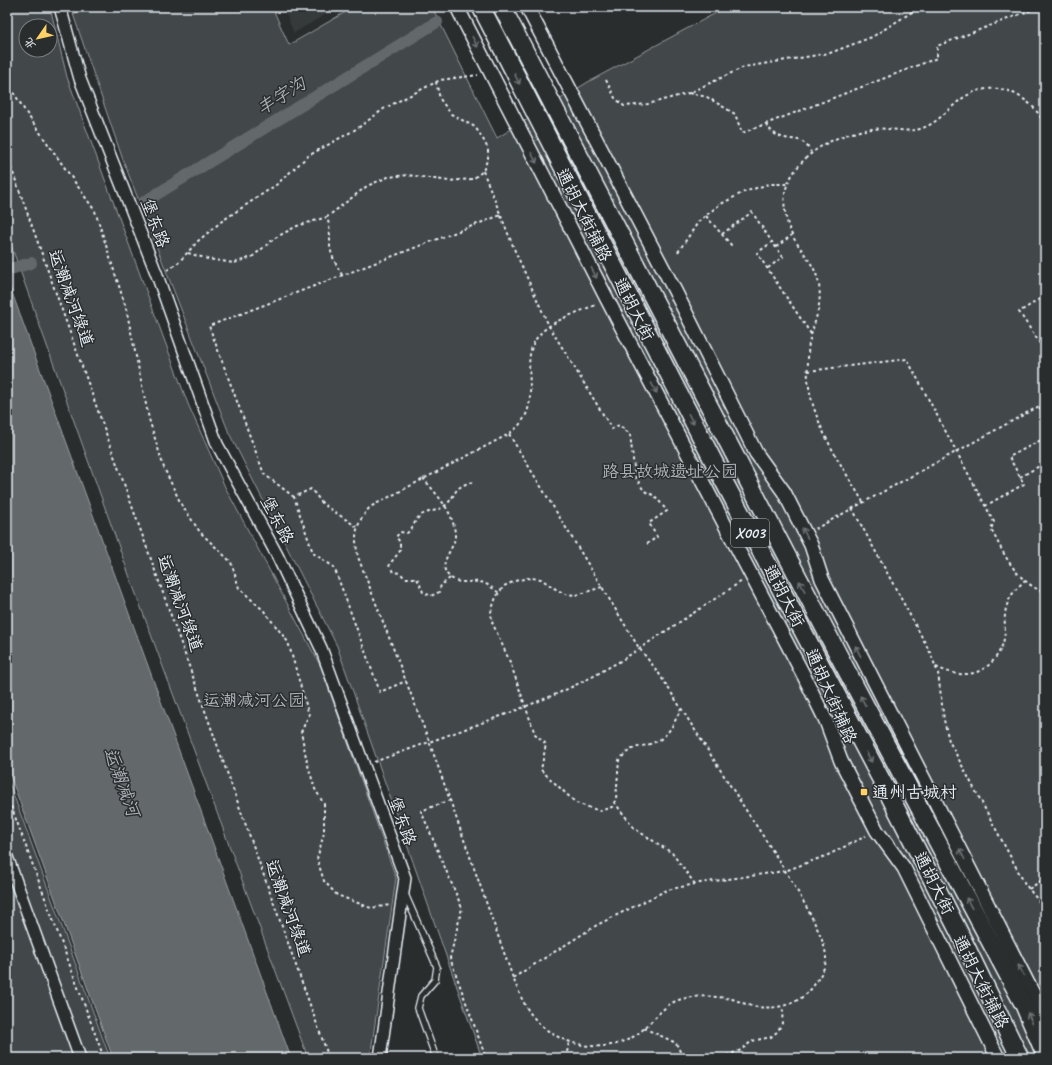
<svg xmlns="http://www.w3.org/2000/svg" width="1052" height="1065" font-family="Caveat,'LXGW WenKai TC',sans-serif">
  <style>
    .built { fill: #363a3b }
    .green { fill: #424648; stroke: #959ca0; fill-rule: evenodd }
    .water { fill: #63686b; stroke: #989fa3 }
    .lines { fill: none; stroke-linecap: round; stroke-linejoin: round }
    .canal { stroke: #63686b; stroke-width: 12 }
    .service-casing { stroke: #e8f1f8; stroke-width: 8 }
    .minor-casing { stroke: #e8f1f8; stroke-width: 14 }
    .tertiary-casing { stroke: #e8f1f8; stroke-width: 16 }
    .primary-casing { stroke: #e8f1f8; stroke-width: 20 }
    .path { stroke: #e8f1f8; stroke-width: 2; stroke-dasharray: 3 3; stroke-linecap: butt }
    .service { stroke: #2a2d2e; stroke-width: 5.5 }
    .minor { stroke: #2a2d2e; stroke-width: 11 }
    .tertiary { stroke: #2a2d2e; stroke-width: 13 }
    .primary { stroke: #2a2d2e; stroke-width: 17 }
    .oneway { stroke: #6c7275 }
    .poi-dot { fill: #ffd166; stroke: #2a2d2e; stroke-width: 1.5 }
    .labels { text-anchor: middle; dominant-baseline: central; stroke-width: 3; stroke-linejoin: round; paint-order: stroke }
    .shield { fill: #2a2d2e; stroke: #afb6bb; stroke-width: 1 }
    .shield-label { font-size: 16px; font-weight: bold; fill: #e8f1f8 }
    .street-label { font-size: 17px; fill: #e8f1f8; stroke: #2a2d2e }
    .park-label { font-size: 17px; fill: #aeb5ba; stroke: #2a2d2e }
    .poi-label { font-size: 17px; fill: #e8f1f8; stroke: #2a2d2e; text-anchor: start }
    .water-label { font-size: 18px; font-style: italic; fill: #acb3b9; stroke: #2a2d2e }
  </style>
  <rect width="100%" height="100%" fill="#2a2d2e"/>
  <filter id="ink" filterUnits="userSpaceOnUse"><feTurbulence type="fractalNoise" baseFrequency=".025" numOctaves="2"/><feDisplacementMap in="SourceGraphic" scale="8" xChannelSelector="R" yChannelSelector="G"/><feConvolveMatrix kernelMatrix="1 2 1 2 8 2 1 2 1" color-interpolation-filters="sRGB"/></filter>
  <g filter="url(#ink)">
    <!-- built -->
    <path class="built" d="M283 7H338L294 33Z"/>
    <!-- green -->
    <g class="green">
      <path d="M7 7H50L67 77 188 404 225 487 321 667 396 878 370 1058H308L133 586 7 234ZM26 26H50V50H26Z"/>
      <path d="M90 7H272L289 45 354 7H432L497 138 588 82 727 7H1045V1058H482L337 646 229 433 123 160 73 14Z"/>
      <path d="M7 777 110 1058H7Z"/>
    </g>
    <!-- water -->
    <path class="water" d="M7 279 291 1058H113L7 767Z"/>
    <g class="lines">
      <!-- canal -->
      <g class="canal">
        <path d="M144 202 437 22"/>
        <path d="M7 270 31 263"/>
      </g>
      <defs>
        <path id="service" d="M405 894 437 967 435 980 421 996 418 1008 436 1058"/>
        <g id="minor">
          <path d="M60 7 80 79 157 275 217 444 277 555 321 648 405 878 380 1058"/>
          <path d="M7 857 80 1058"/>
        </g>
        <g id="tertiary">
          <path d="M457 7 607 299 804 676 826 721 841 761 877 831 904 868 998 1058"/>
          <path d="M527 7 675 291 756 453 784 492 811 545 822 579 1045 1017"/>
        </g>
        <g id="primary">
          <path d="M481 7 719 472 883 783 959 932 1020 1058"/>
          <path d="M502 7 840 658 1024 1005 1045 1054"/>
        </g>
      </defs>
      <!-- service casing -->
      <use href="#service" class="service-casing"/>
      <!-- minor casing -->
      <use href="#minor" class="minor-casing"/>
      <!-- tertiary casing -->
      <use href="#tertiary" class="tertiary-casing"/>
      <!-- primary casing -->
      <use href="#primary" class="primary-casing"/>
      <!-- path -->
      <g class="path">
        <path d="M1024 7 1029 11"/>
        <path d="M606 80 615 98 624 106 648 104 689 93 744 67 830 53 872 37 920 7"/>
        <path d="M7 82 27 114 95 211 126 308 149 419 164 468 181 504 200 532 231 562 239 588 264 611 288 642 309 715 301 732 307 762 315 789 324 804V833L317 859 324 881 337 895 371 908 390 905"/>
        <path d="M689 93 707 97 735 114 742 133 937 58V46L1039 7"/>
        <path d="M766 124C780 146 796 134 805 144 808 146 809 150 811 152"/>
        <path d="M7 156 329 1058"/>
        <path d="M483 171 515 251 549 326 612 429 619 425 630 434 635 476 644 491 655 496 667 511 649 523 657 537 647 544"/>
        <path d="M706 216 732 246"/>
        <path d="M722 234 752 212 772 242"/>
        <path d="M776 247 792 235"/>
        <path d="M678 252 699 221 719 205 744 192 769 184H788"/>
        <path d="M188 253 208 259 234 263 252 257 275 238 297 226 327 217"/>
        <path d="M768 268 783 257 772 242 757 253 811 334"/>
        <path d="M167 270 177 264 198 241 222 221 276 185 308 156 358 128 385 108 440 80 478 75"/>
        <path d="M342 275C337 266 331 256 330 246 330 235 330 227 327 217L367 186 388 177 408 175 449 181 473 179 483 171 488 158V149L482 137 475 127 451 114 440 99 436 82"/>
        <path d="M1045 296 1019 312 1045 351"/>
        <path d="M808 371 907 359 994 522 991 529C1005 556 1015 580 1045 593"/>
        <path d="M1039 407 1045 418"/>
        <path d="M509 434 639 648 658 672C686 716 714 760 742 804 760 832 828 930 826 959 826 967 820 976 816 982 803 1004 777 1011 753 1006 746 1005 739 1001 732 999 715 996 699 995 682 999 664 1003 654 1021 640 1032 609 1057 559 1047 535 1019 524 1007 519 992 513 978L429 741 358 557C354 534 355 525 370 507L509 434C512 431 517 428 520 424 543 397 516 359 540 334 552 320 580 312 597 304"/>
        <path d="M1020 477 1045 463"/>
        <path d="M423 478C437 495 455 513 455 536 455 550 434 565 451 578 461 586 473 579 484 583 489 585 495 590 499 593"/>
        <path d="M294 497 264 474 209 326 501 215"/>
        <path d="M863 502C839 460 804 413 808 362 808 354 808 346 810 339 815 320 822 305 819 285 816 265 803 254 793 237 785 222 781 198 788 183 803 150 839 133 872 129 886 127 901 132 915 130 945 125 954 92 987 89 997 88 1006 89 1015 94 1030 102 1039 111 1045 126"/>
        <path d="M985 506 1024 484 1009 457 1045 438"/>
        <path d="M852 508 930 652 938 673 944 720 949 741 1025 884 1045 909"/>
        <path d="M357 527 323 504 311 489 294 497 313 553 334 567 380 692 406 681"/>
        <path d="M815 529 1045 403"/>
        <path d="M450 578 441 585 439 592 431 596 423 592 417 578H405L400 573 393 572 389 565 400 551V542L396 537 400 532 407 533C413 529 414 521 420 516 426 511 436 512 443 507 458 497 450 487 473 482"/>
        <path d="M602 587 577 595 565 594 554 588 541 579 528 578 515 581 504 586 496 597 491 612 492 622 510 662 535 734 546 744 541 770 576 803 600 811 612 807 616 799 619 760C636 742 639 750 657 741 670 735 675 720 681 709"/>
        <path d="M936 667C945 671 955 675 966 674 985 674 1000 657 1004 639 1006 628 1003 616 1007 605 1010 595 1017 588 1025 580"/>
        <path d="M374 762 512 712 559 693 592 677 622 660 742 581"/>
        <path d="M7 795 104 1058"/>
        <path d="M450 800 421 811 462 908 450 958 486 1058"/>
        <path d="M614 802 635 829 672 853 695 884"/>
        <path d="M1029 889 1045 878"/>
        <path d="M513 978 597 925 667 890 700 883 785 871 828 855 866 836"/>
        <path d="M644 1028 676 1043 683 1058"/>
        <path d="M566 1058 569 1042"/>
        <path d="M721 1058 741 1050 752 1041 771 1037 778 1031 782 1023 783 1007"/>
      </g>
      <!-- service -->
      <use href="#service" class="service"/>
      <!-- minor -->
      <use href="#minor" class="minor"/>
      <!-- tertiary -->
      <use href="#tertiary" class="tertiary"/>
      <!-- primary -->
      <use href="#primary" class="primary"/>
    </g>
    <!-- one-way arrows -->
    <defs><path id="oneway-shaft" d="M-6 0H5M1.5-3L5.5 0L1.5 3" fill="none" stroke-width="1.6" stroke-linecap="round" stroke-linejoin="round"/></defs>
    <g class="oneway">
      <use href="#oneway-shaft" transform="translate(475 42) rotate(63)"/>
      <use href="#oneway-shaft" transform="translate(517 79) rotate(63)"/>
      <use href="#oneway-shaft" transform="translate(534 158) rotate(63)"/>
      <use href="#oneway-shaft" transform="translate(594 273) rotate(63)"/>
      <use href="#oneway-shaft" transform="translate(654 388) rotate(62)"/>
      <use href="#oneway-shaft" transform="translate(691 419) rotate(63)"/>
      <use href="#oneway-shaft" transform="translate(805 533) rotate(-117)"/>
      <use href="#oneway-shaft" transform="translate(802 586) rotate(-118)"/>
      <use href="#oneway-shaft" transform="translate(858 651) rotate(-117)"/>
      <use href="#oneway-shaft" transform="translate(863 701) rotate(-118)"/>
      <use href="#oneway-shaft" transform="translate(869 757) rotate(62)"/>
      <use href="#oneway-shaft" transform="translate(962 854) rotate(-117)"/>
      <use href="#oneway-shaft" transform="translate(969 903) rotate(-118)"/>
      <use href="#oneway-shaft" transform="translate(1021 970) rotate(-118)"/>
      <use href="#oneway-shaft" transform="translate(1030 1018) rotate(-113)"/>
    </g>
  </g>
  <!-- markers -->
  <rect class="poi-dot" x="860" y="788" width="8" height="8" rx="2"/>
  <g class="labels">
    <!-- shield labels -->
    <rect class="shield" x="731" y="519" width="38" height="28" rx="3"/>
    <g class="shield-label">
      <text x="750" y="533">X003</text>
    </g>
    <!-- street labels -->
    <g class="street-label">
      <text transform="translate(584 215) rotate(63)">通胡大街辅路</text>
      <text transform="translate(155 223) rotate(69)">堡东路</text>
      <text transform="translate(71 298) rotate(70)">运潮减河绿道</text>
      <text transform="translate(634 309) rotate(63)">通胡大街</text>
      <text transform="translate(277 520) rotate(62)">堡东路</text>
      <text transform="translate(784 596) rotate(62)">通胡大街</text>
      <text transform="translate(180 603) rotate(70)">运潮减河绿道</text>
      <text transform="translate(831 696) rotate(66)">通胡大街辅路</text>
      <text transform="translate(402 821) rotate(70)">堡东路</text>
      <text transform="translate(934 883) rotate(63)">通胡大街</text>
      <text transform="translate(288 908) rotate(70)">运潮减河绿道</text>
      <text transform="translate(981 982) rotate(63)">通胡大街辅路</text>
    </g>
    <!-- park labels -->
    <g class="park-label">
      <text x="670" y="471">路县故城遗址公园</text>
      <text x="254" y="700">运潮减河公园</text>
    </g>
    <!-- poi labels -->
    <g class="poi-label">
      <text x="872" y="792">通州古城村</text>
    </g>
    <!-- water labels -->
    <g class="water-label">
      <text transform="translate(281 96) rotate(-32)">丰字沟</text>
      <text transform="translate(122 782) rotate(70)">运潮减河</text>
    </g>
  </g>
  <!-- margin -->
  <rect width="1052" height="1065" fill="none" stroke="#2a2d2e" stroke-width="24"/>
  <rect x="12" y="12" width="1028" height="1041" fill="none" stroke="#e8f1f8" stroke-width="1.5" filter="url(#ink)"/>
  <!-- north arrow -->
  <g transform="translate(38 38) rotate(236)"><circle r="19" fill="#2a2d2e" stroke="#767b7f"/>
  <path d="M0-3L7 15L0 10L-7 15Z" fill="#ffd166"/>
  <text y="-6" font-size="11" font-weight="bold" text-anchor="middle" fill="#e8f1f8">北</text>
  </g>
</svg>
